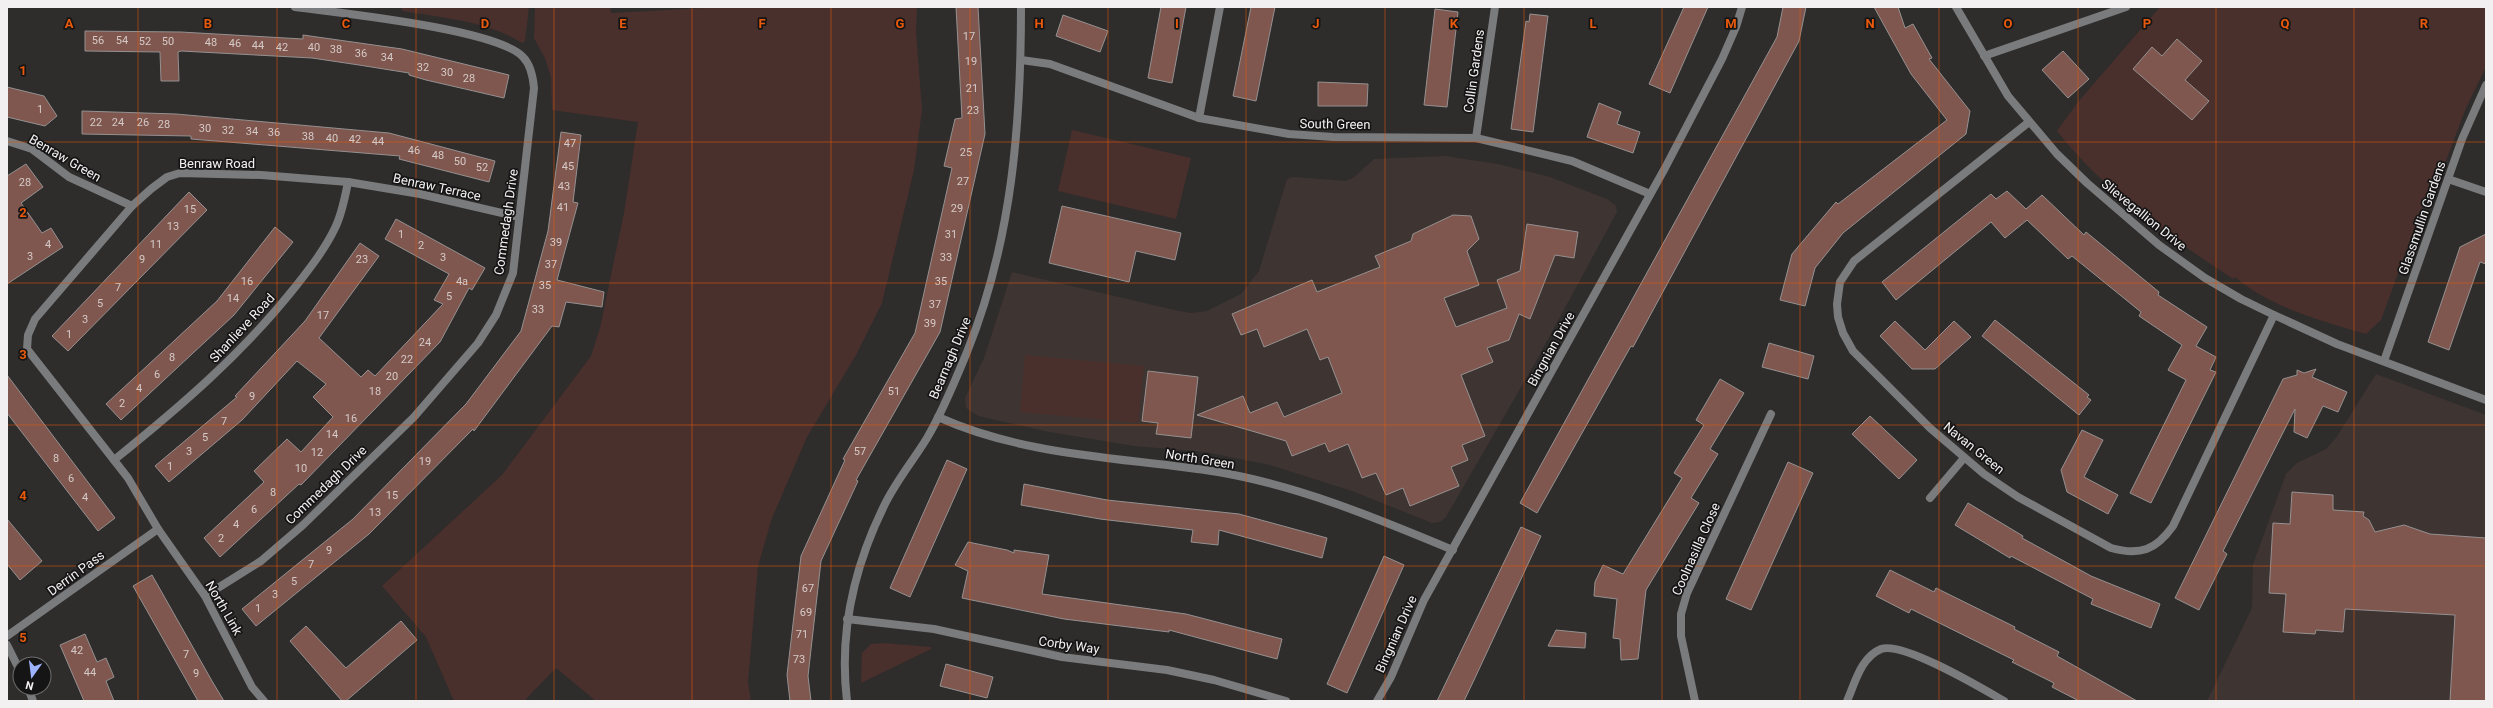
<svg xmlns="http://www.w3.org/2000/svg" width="2493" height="708" font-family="Roboto,sans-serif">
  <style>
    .built { fill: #3e3432 }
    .green { fill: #49302c }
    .building { fill: #7f574e; stroke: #959191 }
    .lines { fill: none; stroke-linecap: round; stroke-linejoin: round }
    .minor { stroke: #7a7b7c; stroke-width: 8 }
    .grid { fill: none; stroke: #e8590c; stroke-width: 1; stroke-opacity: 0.55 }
    .labels { text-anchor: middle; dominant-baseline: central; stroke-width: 3.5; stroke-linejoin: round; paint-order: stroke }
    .number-label { font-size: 11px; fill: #d5cac8 }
    .street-label { font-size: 13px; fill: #f2f0f0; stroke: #161515 }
    .grid-label { font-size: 13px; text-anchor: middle; font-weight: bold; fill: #e8590c; stroke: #161515; stroke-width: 3.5; stroke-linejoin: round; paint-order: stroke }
  </style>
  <rect width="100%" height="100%" fill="#2f2c2c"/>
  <!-- built -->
  <g class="built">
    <path d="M1445 156 1498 164 1550 177 1607 199 1616 206 1617 212 1535 363 1446 517 1440 522 1432 523 1352 491 1270 465 1205 452 1134 446 1050 432 978 416 966 408 965 398 984 358 1012 272 1179 311 1191 313 1207 311 1241 294 1259 271 1287 179 1293 177 1345 181 1353 178 1374 159Z"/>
    <path d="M2376 374 2486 415V701H2207L2252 608 2253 564 2286 474 2297 463 2326 449 2336 438Z"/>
  </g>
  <!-- green -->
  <g class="green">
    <path d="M400 7H529L525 41 522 43C488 21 442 18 403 11Z"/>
    <path d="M535 7H610L611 13 723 7H917L916 32 922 110 914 170 882 303 856 355 807 437 772 518 758 566 748 682 751 701H596L556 668 524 701H454L426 637 382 586 502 475 591 356 600 328 624 213 638 122 552 110 551 77 545 58 534 38Z"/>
    <path d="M2160 7H2486V67L2466 108 2437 184 2429 188 2381 320 2366 334C2321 321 2270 307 2235 277L2233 279C2171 238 2102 189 2057 131L2078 102Z"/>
    <path d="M1072 130 1191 158 1176 219 1058 191Z"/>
    <path d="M1025 355 1144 366 1138 423 1020 412Z"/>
    <path d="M883 643 931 647V649L861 683 862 653 871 644Z"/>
  </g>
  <!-- building -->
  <g class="building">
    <path d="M956 7H978L985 134 940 332 856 480 858 481 821 561 808 676 811 701H790L787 675 801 556 845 460 843 459 915 333 952 168 944 166 955 119 962 118Z"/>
    <path d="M1161 7H1186L1172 83 1148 78Z"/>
    <path d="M1251 7H1275L1256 101 1233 96Z"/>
    <path d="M1684 7H1708L1670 93 1649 84Z"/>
    <path d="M1783 7H1806L1799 41 1633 347 1631 346 1537 513 1520 503 1777 37Z"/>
    <path d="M1874 7H1898L1905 28 1913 24 1932 58 1929 59 1970 111 1966 134 1843 233 1815 268 1805 306 1780 300 1792 254 1836 202 1838 204 1947 120 1911 74Z"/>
    <path d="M1435 9 1458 12 1447 107 1424 105Z"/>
    <path d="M1530 14 1548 16 1533 132 1511 129 1526 21 1529 22Z"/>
    <path d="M1063 15 1108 31 1100 52 1056 36Z"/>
    <path d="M85 31 181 32 303 39V35L402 49 509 75 504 98 426 80 409 75V73L359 65 312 58 181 51 178 52 179 81H161L160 52 85 51Z"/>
    <path d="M2177 39 2202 61 2185 80 2209 101 2192 120 2133 69 2152 47 2162 56Z"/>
    <path d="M2063 51 2089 79 2068 98 2042 70Z"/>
    <path d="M1318 82 1368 84 1367 106H1318Z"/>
    <path d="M7 87 44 96 57 116 45 126 7 117Z"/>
    <path d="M1599 103 1621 112 1617 124 1640 132 1633 153 1587 137Z"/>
    <path d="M82 111 176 114 389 133 495 161 489 182 399 159 400 156 191 139V136L82 134Z"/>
    <path d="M561 132 581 135 573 202 578 203 557 280 604 292 602 307 566 302 559 327 552 326 474 431 473 429 369 534 256 626 242 609 353 519 466 404 521 331 548 231Z"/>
    <path d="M26 164 43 187 21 203 42 233 51 228 63 247 7 284V176Z"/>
    <path d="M2007 191 2026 209 2042 195 2084 235 2086 232 2159 292 2158 295 2207 327 2196 346 2216 357 2210 370 2216 372 2151 503 2130 493 2186 380 2168 370 2182 345 2139 316 2141 312 2072 256 2068 259 2027 220 2005 238 1991 222 1896 300 1882 282 1991 194 1996 199Z"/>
    <path d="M189 192 207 210 68 351 52 336Z"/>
    <path d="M1062 206 1181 233 1175 260 1136 251 1129 282 1049 263Z"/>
    <path d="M1453 215 1471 216 1479 239 1467 251 1479 285 1444 298 1456 327 1507 308 1497 280 1520 271 1527 224 1578 232 1574 258 1555 255 1530 319 1519 314 1509 340 1487 348 1493 362 1461 375 1485 436 1462 445 1468 460 1451 467 1459 486 1410 506 1403 488 1386 495 1376 473 1362 478 1348 444 1329 452 1325 443 1292 456 1286 441 1197 415 1243 396 1250 413 1277 402 1284 417 1342 393 1328 357 1320 360 1307 329 1264 347 1257 329 1241 335 1232 314 1312 280 1317 292 1380 267 1375 256 1411 241 1413 234Z"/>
    <path d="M396 219 485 268 472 290 469 288 440 342 301 485 299 484 220 557 204 538 264 482 254 471 287 439 301 452 333 417 313 397 326 384 297 361 242 420 169 482 155 466 237 397 235 396 305 321 360 243 379 256 319 338 361 377 368 370 375 376 443 304 434 300 449 274 385 239Z"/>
    <path d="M275 227 293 242 234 315 121 420 106 404 217 301Z"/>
    <path d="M2486 234V264L2480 262 2449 350 2428 342 2460 247Z"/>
    <path d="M1995 320 2089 395 2087 397 2091 400 2079 415 1982 336Z"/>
    <path d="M1895 321 1925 350 1954 321 1971 337 1935 369H1912L1880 336Z"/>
    <path d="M1769 343 1814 356 1808 379 1762 367Z"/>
    <path d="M2316 369 2312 377 2347 392 2338 412 2323 406 2307 438 2294 432 2295 409 2223 551 2227 554 2199 610 2175 598 2283 379 2297 375V370L2304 373Z"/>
    <path d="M1148 371 1198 377 1191 438 1156 434 1158 423 1142 421Z"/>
    <path d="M7 375 115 518 98 531 7 413Z"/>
    <path d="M1720 379 1744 393 1710 449 1718 454 1691 498 1699 503 1646 590 1638 659 1621 660 1620 639 1613 638 1617 599 1594 596 1595 582 1603 565 1623 574 1655 522 1682 478 1674 473 1704 425 1696 420Z"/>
    <path d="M1870 416 1917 460 1899 479 1852 434Z"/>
    <path d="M2082 430 2103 440 2084 477 2118 495 2108 514 2067 492 2061 470Z"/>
    <path d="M947 460 967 469 910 597 890 588Z"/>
    <path d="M1788 462 1813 473 1751 610 1726 599Z"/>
    <path d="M1024 484 1107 500 1239 514 1327 538 1322 558 1219 530 1218 545 1191 542 1193 530 1100 519 1021 505Z"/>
    <path d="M2292 492 2333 495V510L2364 512 2363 516 2369 520 2375 532 2404 525 2430 534 2486 538V701H2450L2455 615 2345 609 2343 632 2316 630 2315 634 2283 632 2286 594 2269 593 2273 523 2290 524Z"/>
    <path d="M1968 503 2023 536 2022 538 2091 576 2160 604 2151 628 2091 604 2093 599 2011 556 2010 558 1955 525Z"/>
    <path d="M7 519 42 561 20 580 7 564Z"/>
    <path d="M1521 527 1541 536 1474 680 1464 701H1437Z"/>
    <path d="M968 542 1007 550 1014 553V550L1049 555 1042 594 1186 614 1282 639 1277 659 1169 630V632L1064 619 962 598 968 571 955 565Z"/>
    <path d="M1384 556 1404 565 1347 693 1327 684Z"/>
    <path d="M1890 570 1934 592 1936 588 2015 627 2014 629 2059 652 2057 656 2137 701H2079L2052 687 2054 683 2012 662 2014 660 1911 609 1909 613 1876 596Z"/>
    <path d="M152 575 212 681 224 701H198L150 616 133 586Z"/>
    <path d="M401 621 417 640 346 701H342L290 641 306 626 346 668Z"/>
    <path d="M1556 630 1586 633 1585 648 1548 646Z"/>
    <path d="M85 634 97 662 106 658 114 677 106 681 114 701H84L60 645Z"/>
    <path d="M946 664 993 677 987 698 940 686Z"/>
  </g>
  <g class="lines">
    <!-- minor -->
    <g class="minor">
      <path d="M1956 7 2008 96 2057 154 2087 183 2159 245 2205 278 2241 299 2274 315 2337 344 2486 400"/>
      <path d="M1984 56 2126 7"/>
      <path d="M1021 60 1050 64 1199 118 1289 134 1333 137 1476 138 1572 161 1650 194"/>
      <path d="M1199 118 1220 7"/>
      <path d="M2029 122 1854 261 1840 282 1837 304 1838 317 1843 333 1853 351 1930 428 1984 474 2018 497 2111 548C2140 556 2156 550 2173 526L2274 315"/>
      <path d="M1476 138 1495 7"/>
      <path d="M7 141 32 149 69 177 132 206"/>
      <path d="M2448 179 2486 192"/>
      <path d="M2384 361 2462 139 2486 85"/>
      <path d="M938 417C1027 457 1123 457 1218 472 1300 486 1376 518 1453 550"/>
      <path d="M114 460C180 407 243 353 296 286 310 268 325 249 335 228 342 214 345 197 348 182"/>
      <path d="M1930 498 1964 458"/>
      <path d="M205 596 261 561 303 525 414 417 478 343 496 315 513 273 534 88C533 77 531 65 523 57 497 29 339 13 295 7"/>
      <path d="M847 619 934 629 1062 657 1167 670 1214 680 1286 701"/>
      <path d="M7 636 158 529"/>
      <path d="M7 645 20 671"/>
      <path d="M28 688 33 701"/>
      <path d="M264 701 252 687 205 596 158 529 128 478 27 349 28 335 35 319 132 206 151 189 167 177 180 173 261 175 348 182 420 194 519 217"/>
      <path d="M847 701C839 634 854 567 884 506 896 481 913 461 927 438 943 411 955 381 967 352 1012 241 1021 125 1021 7"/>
      <path d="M1377 701 1391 677 1424 600 1665 168 1722 59 1736 27 1742 7"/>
      <path d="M1695 701 1681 636V614L1687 593 1771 414"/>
      <path d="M1847 701C1855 683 1861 657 1881 649 1903 641 1983 689 2004 701"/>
    </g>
  </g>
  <!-- grid -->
  <path class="grid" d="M138 7V701M277 7V701M416 7V701M554 7V701M692 7V701M831 7V701M970 7V701M1108 7V701M1246 7V701M1385 7V701M1524 7V701M1662 7V701M1800 7V701M1939 7V701M2078 7V701M2216 7V701M2354 7V701M7 142H2486M7 283H2486M7 425H2486M7 566H2486"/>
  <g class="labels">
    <!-- number labels -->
    <g class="number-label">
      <text x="969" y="36">17</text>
      <text x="98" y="40">56</text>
      <text x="122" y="40">54</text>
      <text x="145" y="41">52</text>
      <text x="168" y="41">50</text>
      <text x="211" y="42">48</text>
      <text x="235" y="43">46</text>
      <text x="258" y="45">44</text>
      <text x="282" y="47">42</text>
      <text x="314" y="47">40</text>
      <text x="336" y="49">38</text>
      <text x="361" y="53">36</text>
      <text x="387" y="57">34</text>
      <text x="971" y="61">19</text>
      <text x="423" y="67">32</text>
      <text x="447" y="72">30</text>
      <text x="469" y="78">28</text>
      <text x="972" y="88">21</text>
      <text x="40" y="109">1</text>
      <text x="973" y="110">23</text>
      <text x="96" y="122">22</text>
      <text x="118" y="122">24</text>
      <text x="143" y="122">26</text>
      <text x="164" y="124">28</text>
      <text x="205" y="128">30</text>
      <text x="228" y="130">32</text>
      <text x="252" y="131">34</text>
      <text x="274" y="132">36</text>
      <text x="308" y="136">38</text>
      <text x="332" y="138">40</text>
      <text x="355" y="139">42</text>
      <text x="378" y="141">44</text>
      <text x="570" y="143">47</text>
      <text x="414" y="150">46</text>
      <text x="966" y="152">25</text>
      <text x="438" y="155">48</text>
      <text x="460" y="161">50</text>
      <text x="568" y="166">45</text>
      <text x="482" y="167">52</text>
      <text x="963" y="181">27</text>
      <text x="25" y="182">28</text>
      <text x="564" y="186">43</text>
      <text x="563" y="207">41</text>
      <text x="957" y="208">29</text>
      <text x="190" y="209">15</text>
      <text x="173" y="226">13</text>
      <text x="401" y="234">1</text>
      <text x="951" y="234">31</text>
      <text x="556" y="242">39</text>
      <text x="48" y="244">4</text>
      <text x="156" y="244">11</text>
      <text x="421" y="245">2</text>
      <text x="30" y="256">3</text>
      <text x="443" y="257">3</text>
      <text x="946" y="257">33</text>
      <text x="142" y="259">9</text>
      <text x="362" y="259">23</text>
      <text x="551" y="264">37</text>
      <text x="247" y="281">16</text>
      <text x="462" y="281">4a</text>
      <text x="941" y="281">35</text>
      <text x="545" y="285">35</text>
      <text x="118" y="287">7</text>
      <text x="449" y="296">5</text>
      <text x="233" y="298">14</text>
      <text x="100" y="303">5</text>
      <text x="935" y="304">37</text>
      <text x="538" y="309">33</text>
      <text x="323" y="315">17</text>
      <text x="85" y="319">3</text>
      <text x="930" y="323">39</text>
      <text x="69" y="334">1</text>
      <text x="425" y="342">24</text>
      <text x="172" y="357">8</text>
      <text x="407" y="359">22</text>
      <text x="157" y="374">6</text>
      <text x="392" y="376">20</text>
      <text x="139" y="388">4</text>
      <text x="375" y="391">18</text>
      <text x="894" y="391">51</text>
      <text x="252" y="396">9</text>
      <text x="122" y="403">2</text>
      <text x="351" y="418">16</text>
      <text x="224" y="421">7</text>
      <text x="332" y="434">14</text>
      <text x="205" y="437">5</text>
      <text x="189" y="451">3</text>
      <text x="860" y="451">57</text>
      <text x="317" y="452">12</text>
      <text x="56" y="458">8</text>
      <text x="425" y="461">19</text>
      <text x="170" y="466">1</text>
      <text x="301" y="468">10</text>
      <text x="71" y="478">6</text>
      <text x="273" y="492">8</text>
      <text x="392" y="495">15</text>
      <text x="85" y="497">4</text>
      <text x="254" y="509">6</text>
      <text x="375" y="512">13</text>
      <text x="236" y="524">4</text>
      <text x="221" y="538">2</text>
      <text x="329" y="550">9</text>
      <text x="311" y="564">7</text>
      <text x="294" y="581">5</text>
      <text x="808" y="588">67</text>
      <text x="275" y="594">3</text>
      <text x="258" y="608">1</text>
      <text x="806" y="612">69</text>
      <text x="802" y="634">71</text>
      <text x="77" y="650">42</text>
      <text x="186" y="654">7</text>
      <text x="799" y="659">73</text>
      <text x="90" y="672">44</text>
      <text x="196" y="673">9</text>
    </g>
    <!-- street labels -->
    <g class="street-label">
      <text transform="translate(1474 71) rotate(-82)">Collin Gardens</text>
      <text transform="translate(1335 124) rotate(1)">South Green</text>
      <text transform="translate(65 158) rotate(30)">Benraw Green</text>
      <text x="217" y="163">Benraw Road</text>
      <text transform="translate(437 187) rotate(12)">Benraw Terrace</text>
      <text transform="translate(2144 215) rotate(39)">Slievegallion Drive</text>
      <text transform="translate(2422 218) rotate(-71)">Glassmullin Gardens</text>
      <text transform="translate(506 222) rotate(-82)">Commedagh Drive</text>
      <text transform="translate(242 328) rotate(-47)">Shanlieve Road</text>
      <text transform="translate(1551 349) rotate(-61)">Bingnian Drive</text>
      <text transform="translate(950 358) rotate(-67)">Bearnagh Drive</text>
      <text transform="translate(1974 448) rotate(39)">Navan Green</text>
      <text transform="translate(1200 459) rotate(9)">North Green</text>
      <text transform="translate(326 485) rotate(-44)">Commedagh Drive</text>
      <text transform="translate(1696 549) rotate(-66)">Coolnasilla Close</text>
      <text transform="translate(76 573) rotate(-36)">Derrin Pass</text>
      <text transform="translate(224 608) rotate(60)">North Link</text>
      <text transform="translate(1396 634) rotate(-66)">Bingnian Drive</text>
      <text transform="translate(1069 645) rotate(8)">Corby Way</text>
    </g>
  </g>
  <g class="grid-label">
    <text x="69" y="28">A</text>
    <text x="208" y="28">B</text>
    <text x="346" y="28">C</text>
    <text x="485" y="28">D</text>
    <text x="623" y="28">E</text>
    <text x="762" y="28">F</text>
    <text x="900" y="28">G</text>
    <text x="1039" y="28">H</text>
    <text x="1177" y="28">I</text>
    <text x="1316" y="28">J</text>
    <text x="1454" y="28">K</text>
    <text x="1593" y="28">L</text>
    <text x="1731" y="28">M</text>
    <text x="1870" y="28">N</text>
    <text x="2008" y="28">O</text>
    <text x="2147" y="28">P</text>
    <text x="2285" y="28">Q</text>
    <text x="2424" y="28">R</text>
    <text x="23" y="75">1</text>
    <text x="23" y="217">2</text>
    <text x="23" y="359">3</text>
    <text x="23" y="500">4</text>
    <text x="23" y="642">5</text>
  </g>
  <!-- border -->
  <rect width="2493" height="708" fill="none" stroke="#f2f0f0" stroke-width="16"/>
  <!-- north arrow -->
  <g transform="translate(32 676) rotate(194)"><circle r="19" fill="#161515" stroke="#6e6d6d"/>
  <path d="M0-3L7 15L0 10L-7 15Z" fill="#9eb3fd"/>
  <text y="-6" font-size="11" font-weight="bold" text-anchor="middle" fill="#f2f0f0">N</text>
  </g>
</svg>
